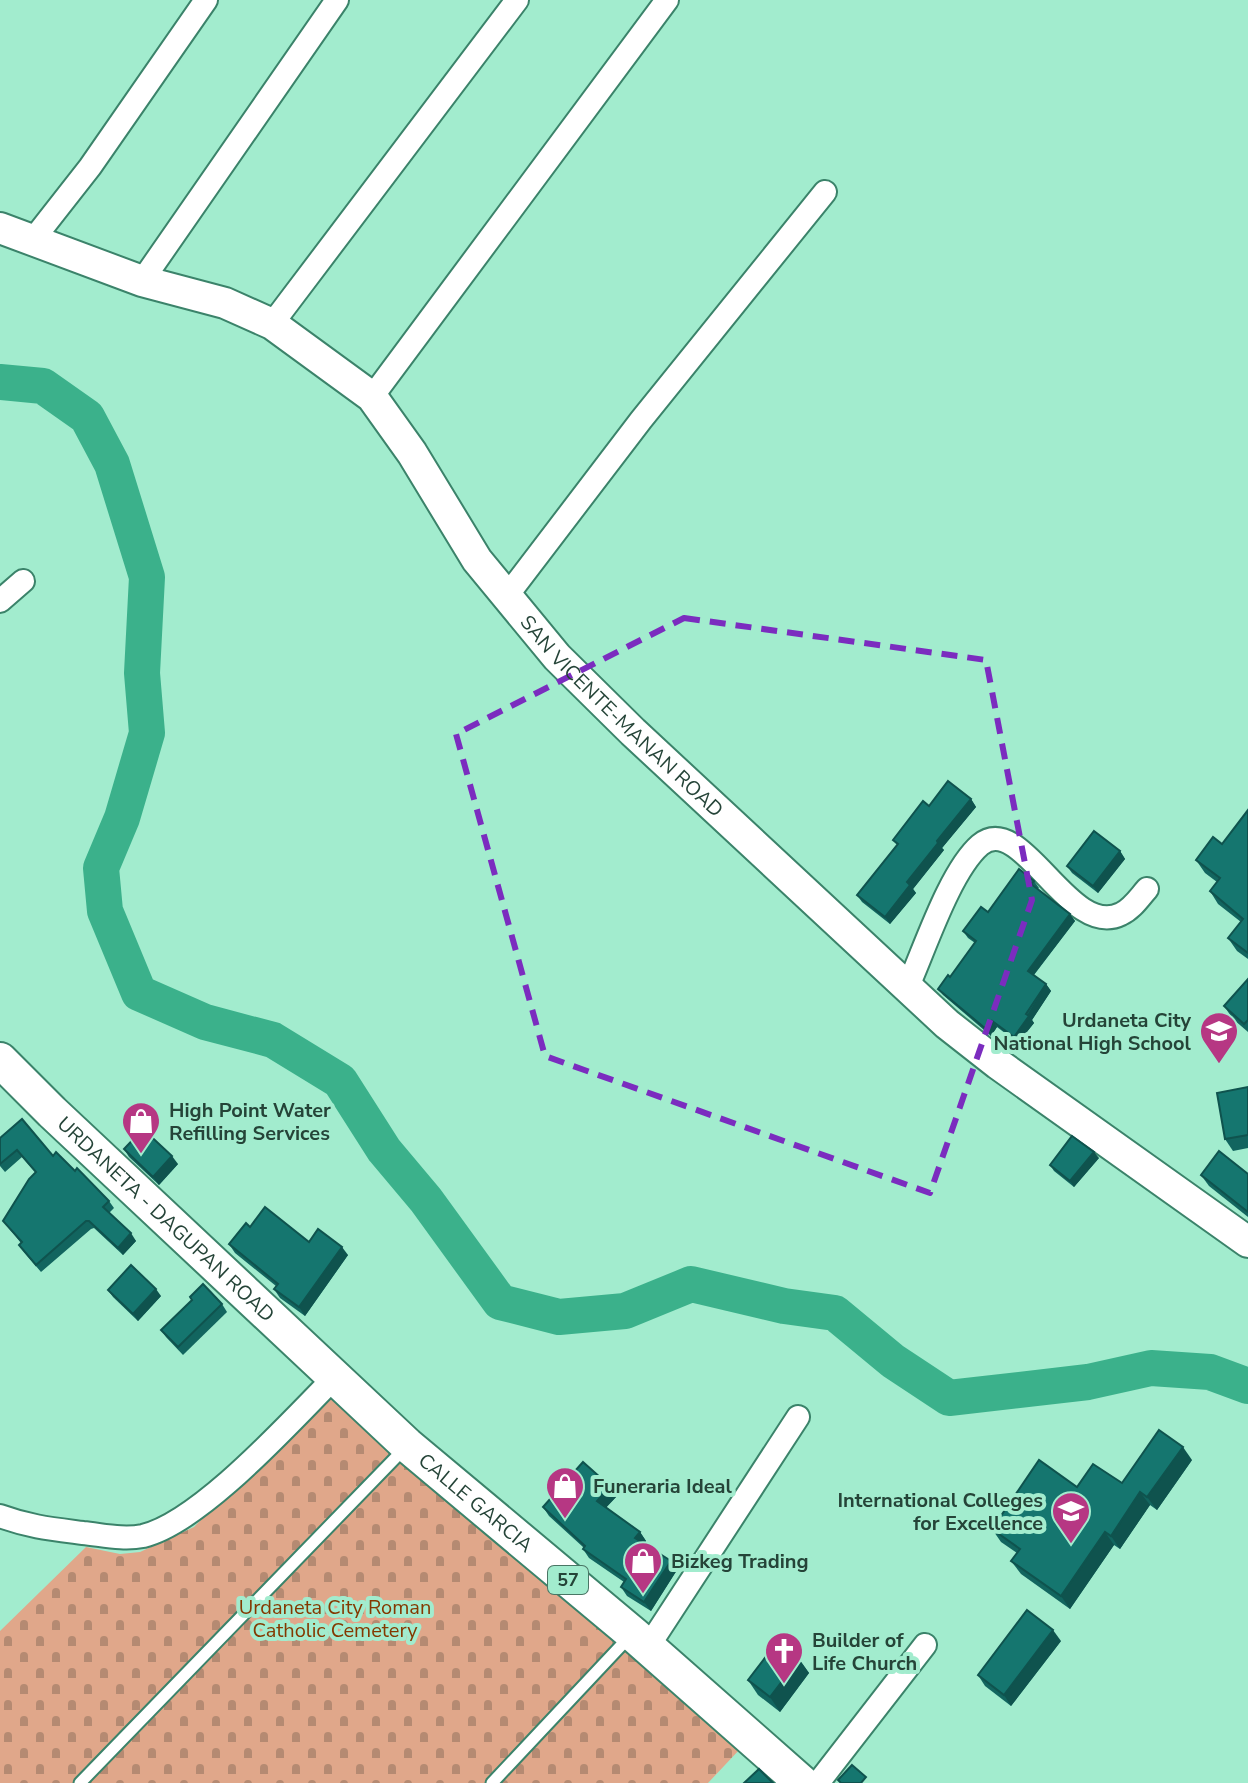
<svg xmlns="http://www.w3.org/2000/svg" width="1248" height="1783" font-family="'Nunito Sans',sans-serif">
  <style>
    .cemetery { fill: url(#cemetery-stones) }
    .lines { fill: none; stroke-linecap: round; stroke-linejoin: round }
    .river { stroke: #3bb18b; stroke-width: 36 }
    .lane-casing { stroke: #3b836a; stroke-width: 15 }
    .street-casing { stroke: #3b836a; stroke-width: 26 }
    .secondary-casing { stroke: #3b836a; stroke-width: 34 }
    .primary-casing { stroke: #3b836a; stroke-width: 38 }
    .lane { stroke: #fff; stroke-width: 11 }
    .street { stroke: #fff; stroke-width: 22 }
    .secondary { stroke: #fff; stroke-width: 30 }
    .primary { stroke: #fff; stroke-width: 34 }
    .wall { fill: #12655f }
    .shaded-wall { fill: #0f534e }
    .building { fill: #15766f; stroke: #0f534e; stroke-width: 2 }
    .marked { fill: none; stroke: #7b2cbf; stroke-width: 6; stroke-dasharray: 16 10; stroke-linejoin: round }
    .labels { text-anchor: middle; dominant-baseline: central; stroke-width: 8; stroke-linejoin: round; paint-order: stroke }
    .shield { fill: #a2ecce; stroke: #4a7665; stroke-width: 2 }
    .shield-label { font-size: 18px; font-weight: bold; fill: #254438 }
    .street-label { font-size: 20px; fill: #254438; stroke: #a2ecce }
    .poi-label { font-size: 20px; font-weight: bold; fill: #254438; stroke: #a2ecce; text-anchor: start }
    .park-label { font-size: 20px; fill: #843800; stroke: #a2ecce }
  </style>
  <defs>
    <pattern id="cemetery-stones" width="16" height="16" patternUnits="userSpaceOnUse" patternTransform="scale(2)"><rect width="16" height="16" fill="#e0a78a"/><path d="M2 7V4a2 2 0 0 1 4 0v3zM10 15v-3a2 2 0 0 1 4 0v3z" fill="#b58a72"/></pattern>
  </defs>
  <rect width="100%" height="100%" fill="#a2ecce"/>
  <!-- cemetery -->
  <path class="cemetery" d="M331 1398 741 1748 708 1783H0V1631L86 1547 120 1554 140 1552 194 1527 308 1410Z"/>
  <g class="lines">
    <!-- river -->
    <path class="river" d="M0 382 43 386 87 417 112 464 147 577 142 673 147 733 122 818 101 868 105 911 139 993 205 1022 273 1040 340 1081 384 1150 426 1200 500 1302 559 1317 625 1311 691 1284 784 1306 835 1313 893 1361 949 1398 1088 1382 1151 1368 1210 1372 1248 1386"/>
    <defs>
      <g id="lane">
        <path d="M80 1783 404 1449"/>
        <path d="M492 1783 631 1635"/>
      </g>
      <g id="street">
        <path d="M32 241 90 167 206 0"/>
        <path d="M142 281 337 0"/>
        <path d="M272 324 517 0"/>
        <path d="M372 397 667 0"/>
        <path d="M506 597 641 420 825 192"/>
        <path d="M0 601 23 581"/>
        <path d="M908 986C925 948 950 871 980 845 1022 810 1069 940 1121 914 1132 909 1139 898 1147 889"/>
        <path d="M0 1516C30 1527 52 1529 83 1533 103 1535 123 1540 143 1536 201 1522 291 1421 334 1378"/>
        <path d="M648 1647 798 1417"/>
        <path d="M818 1783 925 1645"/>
      </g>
      <g id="secondary">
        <path id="s1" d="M0 228 142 281 225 303 272 324 372 397 412 453 477 560 557 657 633 732 947 1024 998 1064 1248 1242"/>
      </g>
      <g id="primary">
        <path id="s2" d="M0 1060 52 1112 407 1445 633 1634 802 1783"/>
      </g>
    </defs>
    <!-- lane casing -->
    <use href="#lane" class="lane-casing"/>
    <!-- street casing -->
    <use href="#street" class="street-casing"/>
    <!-- secondary casing -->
    <use href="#secondary" class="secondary-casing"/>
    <!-- primary casing -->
    <use href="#primary" class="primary-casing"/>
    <!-- lane -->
    <use href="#lane" class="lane"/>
    <!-- street -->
    <use href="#street" class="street"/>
    <!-- secondary -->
    <use href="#secondary" class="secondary"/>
    <!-- primary -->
    <use href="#primary" class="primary"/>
  </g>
  <!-- wall -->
  <g class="wall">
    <path d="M971 799 976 807 942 848 944 850 913 889 916 893 890 924 862 902 857 895 897 845 893 840 929 806Z"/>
    <path d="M1248 810V959L1237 951 1228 938 1241 922 1218 904 1210 891 1217 882 1205 873 1196 860 1222 844Z"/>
    <path d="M1120 851 1125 859 1098 893 1072 873 1067 866Z"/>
    <path d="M1034 881 1039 888 1038 889 1075 921 1034 975 1046 984 1051 991 1032 1020 1034 1023 1018 1043 997 1027 991 1036 943 995 938 989 950 977 975 943 968 938 963 931 988 912Z"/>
    <path d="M1248 979V1032L1233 1019 1224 1006Z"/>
    <path d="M1248 1087V1148L1233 1151 1225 1139Z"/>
    <path d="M0 1138 53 1156 75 1171 109 1201 114 1208 109 1213 136 1241 123 1255 94 1228 91 1229 41 1272 24 1252 19 1245 21 1243 3 1221 36 1173 22 1157 5 1172 0 1166Z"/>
    <path d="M124 1149 178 1164 159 1185 129 1157Z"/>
    <path d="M1099 1158 1074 1187 1054 1171 1050 1165Z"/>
    <path d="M1248 1174V1217L1209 1186 1201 1175Z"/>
    <path d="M250 1227 309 1242 348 1255 305 1316 280 1298 274 1289 276 1286 235 1253 229 1244Z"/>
    <path d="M108 1290 161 1296 138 1321 113 1297Z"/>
    <path d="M222 1304 227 1312 183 1355 166 1337 161 1330Z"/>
    <path d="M1192 1460 1157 1510 1150 1505 1120 1549 1114 1545 1070 1609 1021 1574 1011 1561 1017 1553 1001 1542 992 1529 1077 1487 1122 1483Z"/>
    <path d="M610 1486 617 1496 606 1507 640 1532 646 1541 644 1544 677 1570 651 1611 627 1596 621 1587 624 1582 589 1558 583 1549V1547L549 1516 543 1507Z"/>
    <path d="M1061 1641 1011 1706 985 1686 978 1675Z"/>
    <path d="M799 1659 809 1673 780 1712 758 1695 748 1680Z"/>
  </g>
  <!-- shaded-wall -->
  <g class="shaded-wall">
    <path d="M971 799 976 807 942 848 944 850 913 889 916 893 890 924 885 917 907 882 937 841Z"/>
    <path d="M1120 851 1125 859 1098 893 1093 886Z"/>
    <path d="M1070 914 1075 921 1032 977 1028 971Z"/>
    <path d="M1046 984 1051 991 1032 1020 1034 1023 1018 1043 1014 1037Z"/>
    <path d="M992 1021 997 1027 991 1036 986 1029Z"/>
    <path d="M1094 1152 1099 1158 1074 1187 1070 1181Z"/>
    <path d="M172 1156 178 1164 159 1185 153 1177Z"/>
    <path d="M131 1233 136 1241 123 1255 118 1248Z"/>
    <path d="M342 1247 348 1255 305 1316 299 1307Z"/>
    <path d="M156 1289 161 1296 138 1321 133 1314Z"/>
    <path d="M1183 1447 1192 1460 1157 1510 1147 1497Z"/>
    <path d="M610 1486 617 1496 604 1510 597 1501Z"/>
    <path d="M1140 1492 1150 1505 1120 1549 1111 1536Z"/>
    <path d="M640 1532 646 1541 642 1547 635 1538Z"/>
    <path d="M1105 1532 1114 1545 1070 1609 1061 1596Z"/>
    <path d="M671 1561 677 1570 651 1611 644 1602Z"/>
    <path d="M1053 1630 1061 1641 1011 1706 1004 1695Z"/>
    <path d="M799 1659 809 1673 780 1712 770 1697Z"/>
  </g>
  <!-- building -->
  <g class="building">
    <path d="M948 781 971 799 937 841 938 843 907 882 910 885 885 917 857 895 898 844 893 840 923 801 929 806Z"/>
    <path d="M1248 810V953L1228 938 1243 919 1210 891 1220 878 1196 860 1213 837 1222 844Z"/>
    <path d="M1094 831 1120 851 1093 886 1067 866Z"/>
    <path d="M1019 869 1034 881 1031 884 1070 914 1028 971 1046 984 1026 1014 1029 1016 1014 1037 992 1021 986 1029 938 989 948 975 950 977 976 941 963 931 981 907 988 912Z"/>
    <path d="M1248 979V1020L1244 1024 1224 1006Z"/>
    <path d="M1248 1087V1135L1225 1139 1217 1093Z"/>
    <path d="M22 1119 53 1156 56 1152 75 1171 77 1168 109 1201 103 1207 131 1233 118 1248 89 1221H86L36 1265 19 1245 22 1242 3 1221 29 1179 36 1172 17 1150 0 1164V1138Z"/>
    <path d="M143 1129 172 1156 153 1177 124 1149Z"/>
    <path d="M1072 1136 1094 1152 1070 1181 1050 1165Z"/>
    <path d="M1219 1151 1248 1174V1212L1201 1175Z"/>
    <path d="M265 1207 309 1242 318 1229 342 1247 299 1307 274 1289 278 1284 229 1244 246 1223 250 1227Z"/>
    <path d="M131 1265 156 1289 133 1314 108 1290Z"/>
    <path d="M203 1284 222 1304 178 1347 161 1330 192 1300 190 1297Z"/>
    <path d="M1159 1430 1183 1447 1147 1497 1140 1492 1111 1536 1105 1532 1061 1596 1011 1561 1020 1549 992 1529 1039 1460 1077 1487 1093 1464 1122 1483Z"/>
    <path d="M583 1462 610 1486 597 1501 640 1532 635 1538 671 1561 644 1602 621 1587 626 1579 583 1549 585 1546 543 1507Z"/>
    <path d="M1027 1610 1053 1630 1004 1695 978 1675Z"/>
    <path d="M777 1642 799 1659 770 1697 748 1680Z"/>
    <path d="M852 1765 866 1777 861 1783H841L838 1780Z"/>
    <path d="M759 1769 773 1783H744Z"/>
  </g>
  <!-- marked area -->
  <path class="marked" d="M684 618 986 660 1032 900 930 1193 545 1056 456 734Z"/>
  <!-- icons -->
  <defs>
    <symbol id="school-pin" viewBox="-11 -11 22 30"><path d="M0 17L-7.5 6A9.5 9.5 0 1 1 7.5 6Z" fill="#b63783" stroke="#a2ecce"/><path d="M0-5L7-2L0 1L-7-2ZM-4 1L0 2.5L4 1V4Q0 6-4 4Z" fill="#fff"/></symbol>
    <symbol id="shop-pin" viewBox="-11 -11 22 30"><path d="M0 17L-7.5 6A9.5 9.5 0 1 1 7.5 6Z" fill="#b63783" stroke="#a2ecce"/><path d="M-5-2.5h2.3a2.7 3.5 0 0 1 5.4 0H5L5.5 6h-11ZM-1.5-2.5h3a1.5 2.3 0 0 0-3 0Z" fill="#fff"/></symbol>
    <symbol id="university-pin" viewBox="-11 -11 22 30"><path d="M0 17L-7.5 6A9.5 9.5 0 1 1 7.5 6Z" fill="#b63783" stroke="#a2ecce"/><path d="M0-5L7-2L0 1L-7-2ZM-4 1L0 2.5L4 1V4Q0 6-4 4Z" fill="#fff"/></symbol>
    <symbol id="church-pin" viewBox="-11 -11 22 30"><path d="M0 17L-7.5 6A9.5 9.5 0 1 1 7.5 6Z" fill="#b63783" stroke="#a2ecce"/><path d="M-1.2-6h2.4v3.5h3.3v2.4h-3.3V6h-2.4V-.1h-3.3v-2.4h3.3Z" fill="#fff"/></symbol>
  </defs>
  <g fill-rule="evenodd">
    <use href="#school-pin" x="1197" y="1009" width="44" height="60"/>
    <use href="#shop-pin" x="119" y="1099" width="44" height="60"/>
    <use href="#shop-pin" x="543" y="1464" width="44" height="60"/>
    <use href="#university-pin" x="1049" y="1489" width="44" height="60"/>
    <use href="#shop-pin" x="621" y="1539" width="44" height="60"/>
    <use href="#church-pin" x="762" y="1629" width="44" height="60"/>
  </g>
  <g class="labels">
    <!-- shield labels -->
    <rect class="shield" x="548" y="1566" width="40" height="28" rx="6"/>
    <g class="shield-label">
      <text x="568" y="1580">57</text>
    </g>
    <!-- street labels -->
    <g class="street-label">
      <text stroke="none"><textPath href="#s1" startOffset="820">SAN VICENTE-MANAN ROAD</textPath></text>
      <text stroke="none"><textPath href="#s2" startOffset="230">URDANETA - DAGUPAN ROAD</textPath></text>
      <text stroke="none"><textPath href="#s2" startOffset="650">CALLE GARCIA</textPath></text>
    </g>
    <!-- poi labels -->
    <g class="poi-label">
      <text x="1191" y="1020" text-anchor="end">Urdaneta City<tspan x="1191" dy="23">National High School</tspan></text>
      <text x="169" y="1110">High Point Water<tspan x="169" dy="23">Refilling Services</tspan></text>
      <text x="593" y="1486">Funeraria Ideal</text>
      <text x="1043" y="1500" text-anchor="end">International Colleges<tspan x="1043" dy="23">for Excellence</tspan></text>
      <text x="671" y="1561">Bizkeg Trading</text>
      <text x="812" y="1640">Builder of<tspan x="812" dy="23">Life Church</tspan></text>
    </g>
    <!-- park labels -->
    <g class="park-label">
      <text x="335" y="1607">Urdaneta City Roman<tspan x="335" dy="23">Catholic Cemetery</tspan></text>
    </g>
  </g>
</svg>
